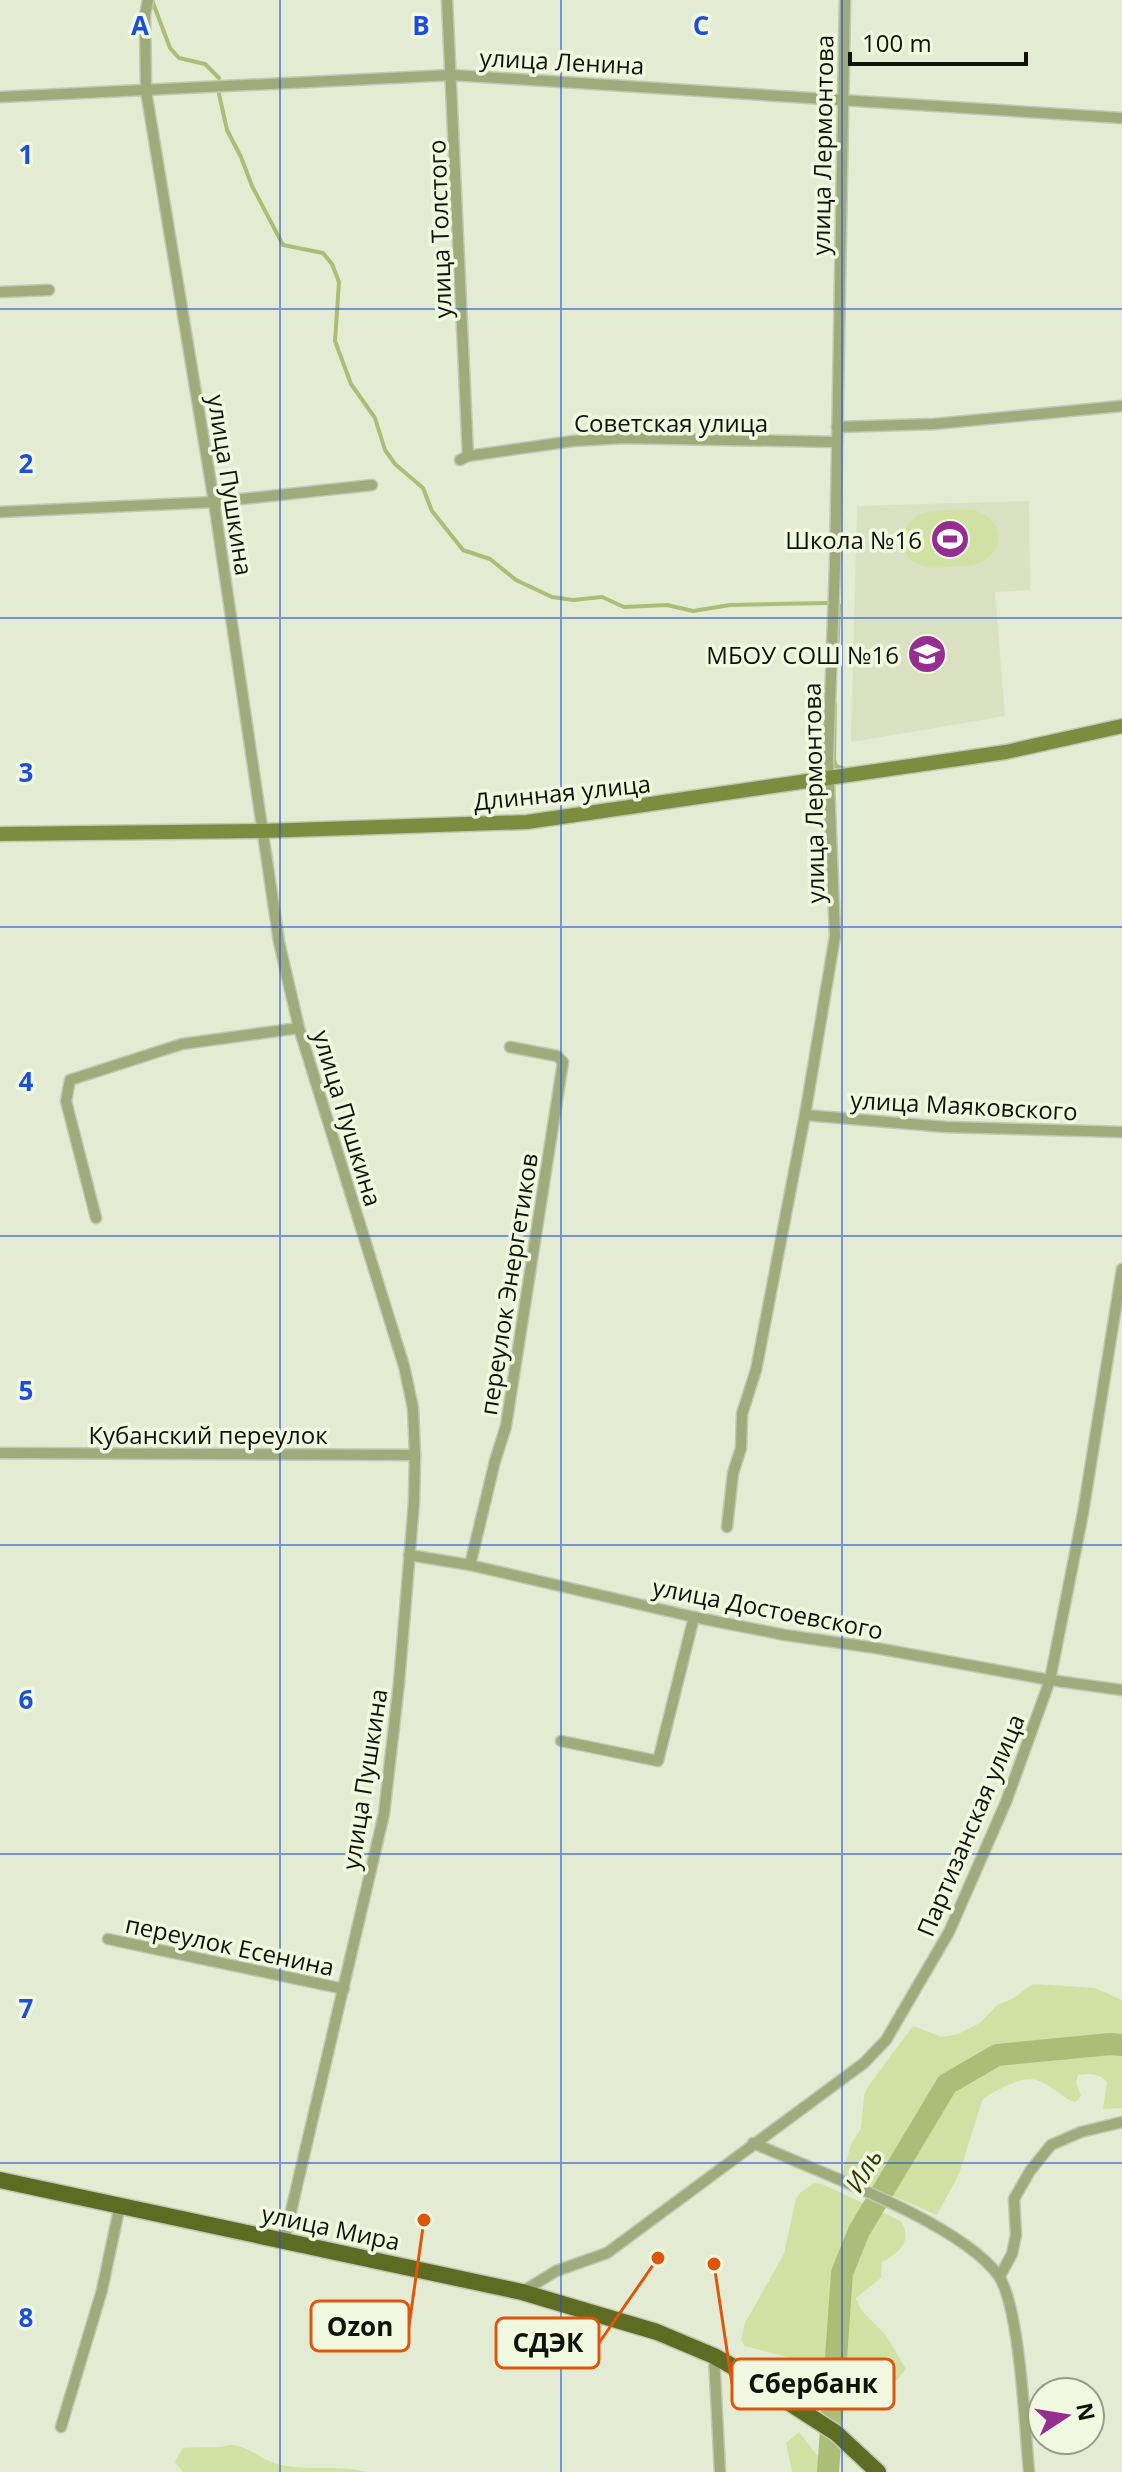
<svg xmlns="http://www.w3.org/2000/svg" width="1122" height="2472" font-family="'Open Sans',sans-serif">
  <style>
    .built { fill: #d9e1c2 }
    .green { fill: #d1e1a4 }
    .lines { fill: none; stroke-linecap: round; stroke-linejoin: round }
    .stream { stroke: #acbd78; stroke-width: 4 }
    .river { stroke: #acbd78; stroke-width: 22 }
    .minor-casing { stroke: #c2c8b3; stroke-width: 13 }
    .secondary-casing { stroke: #c2c8b3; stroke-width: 17 }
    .trunk-casing { stroke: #c2c8b3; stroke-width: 19 }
    .minor { stroke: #9fab7a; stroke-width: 10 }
    .secondary { stroke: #7d8d40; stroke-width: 14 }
    .trunk { stroke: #5d6c22; stroke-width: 16 }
    .grid { fill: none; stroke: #1d4ed8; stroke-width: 2; stroke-opacity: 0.55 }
    .labels { text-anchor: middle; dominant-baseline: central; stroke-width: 7; stroke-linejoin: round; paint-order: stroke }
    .street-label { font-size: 24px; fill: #11130b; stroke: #f1f8e0 }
    .poi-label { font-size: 24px; fill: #11130b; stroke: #f1f8e0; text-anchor: end }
    .water-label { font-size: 26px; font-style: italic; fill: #303a04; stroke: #f1f8e0 }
    .grid-label { font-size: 26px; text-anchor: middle; font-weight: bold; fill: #1d4ed8; stroke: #f1f8e0; stroke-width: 7; stroke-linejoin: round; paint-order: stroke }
    .leader { fill: none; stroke: #dd560c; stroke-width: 3 }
    .callout-dot { fill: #dd560c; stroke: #f1f8e0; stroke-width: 3 }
    .callout { fill: #f1f8e0; stroke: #dd560c; stroke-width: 3 }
    .callout-label { font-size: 26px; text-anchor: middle; font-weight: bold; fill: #11130b }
  </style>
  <rect width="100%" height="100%" fill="#e4ebd3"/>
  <!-- built -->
  <path class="built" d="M1029 501 1030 590 995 592 1005 716 851 742 857 506Z"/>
  <!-- green -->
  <g class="green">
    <path d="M927 512C943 511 968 506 982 513 1011 528 999 565 964 566 951 566 933 570 920 565 892 555 901 517 927 512Z"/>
    <path d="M1033 1984 1095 1988 1122 2000V2108L1103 2109 1107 2082C1099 2073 1089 2074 1078 2075L1076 2082 1081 2096 1076 2102C1068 2101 1066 2097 1059 2093 1037 2077 1029 2075 1004 2087 996 2091 988 2094 982 2101L959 2174 937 2215 842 2174 852 2142 861 2129 864 2096 867 2088 913 2026 942 2037 958 2034 980 2023 997 2005 1012 1999Z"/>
    <path d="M814 2183 822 2184 901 2221C913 2240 900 2253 882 2262L881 2278 856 2298 862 2311 885 2334 906 2369 897 2380 875 2388 864 2408 818 2374 806 2362 745 2346 741 2340 745 2323 784 2254 796 2198 801 2192Z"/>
    <path d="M799 2432 819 2458 825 2472H792L786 2443Z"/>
    <path d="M230 2445C250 2446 259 2459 277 2464 307 2472 338 2464 367 2472H183L175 2462 183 2448C199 2446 214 2449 230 2445Z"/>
  </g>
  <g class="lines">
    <!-- stream -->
    <g class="stream">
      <path d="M152 0 170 48 179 58 205 64 219 78"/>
      <path d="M219 94 227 130 241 157 252 186 283 245 323 253 332 264 339 282 335 341 351 384 375 418 385 450 395 464 423 488 432 511 463 550 490 559 516 580 552 597 573 600 602 597 624 607 667 605 693 611 730 605 827 603"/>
      <path d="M837 659 839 605"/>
      <path d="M835 704 834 760 836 766 845 769"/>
    </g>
    <!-- river -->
    <path class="river" d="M828 2472 842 2273 859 2231 947 2084 997 2055 1110 2044 1122 2045"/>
    <defs>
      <g id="minor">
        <path d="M148 0 145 15 146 91 214 502 279 942 299 1028 404 1366 413 1408 415 1455 414 1502 399 1683 384 1814 284 2241"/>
        <path d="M447 0 468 456"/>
        <path d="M0 97 452 75 1122 118"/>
        <path d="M0 292 49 290"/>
        <path d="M837 427 934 424 1122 406"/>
        <path d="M460 460 468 456 573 441 623 438 837 442"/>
        <path d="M0 512 214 502 372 485"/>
        <path d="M805 1115 946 1127 1122 1132"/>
        <path d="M96 1218 66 1101 70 1080 182 1044 299 1028"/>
        <path d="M0 1453 415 1455"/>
        <path d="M727 1527 733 1473 741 1448 742 1414 756 1370 805 1115 835 936 828 758 835 565 845 0"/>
        <path d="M409 1555 470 1565 694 1617 785 1635 876 1648 1050 1680 1122 1690"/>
        <path d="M470 1565 495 1461 506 1426 563 1062 557 1056 510 1047"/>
        <path d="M561 1741 658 1761 694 1617"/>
        <path d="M108 1939 344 1989"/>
        <path d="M753 2143C816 2171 959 2222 998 2275 1020 2305 1025 2430 1029 2472"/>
        <path d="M1000 2276 1012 2254 1016 2235 1014 2199 1030 2171 1051 2145 1081 2132 1122 2122"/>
        <path d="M522 2292 556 2271 607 2253 864 2063 886 2040 949 1932 1006 1802 1050 1680 1083 1513 1122 1269"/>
        <path d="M714 2356 720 2472"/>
        <path d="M61 2427 102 2290 120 2205"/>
      </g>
      <path id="secondary" d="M0 834 263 831 527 822 1006 752 1122 726"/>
      <path id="trunk" d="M0 2180 522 2292 657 2332 714 2356 737 2369 836 2433 878 2472"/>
    </defs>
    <!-- minor casing -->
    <use href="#minor" class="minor-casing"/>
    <!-- secondary casing -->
    <use href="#secondary" class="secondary-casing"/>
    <!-- trunk casing -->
    <use href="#trunk" class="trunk-casing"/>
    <!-- minor -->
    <use href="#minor" class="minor"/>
    <!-- secondary -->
    <use href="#secondary" class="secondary"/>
    <!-- trunk -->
    <use href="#trunk" class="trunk"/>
  </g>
  <!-- grid -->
  <path class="grid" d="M280 0V2472M561 0V2472M842 0V2472M0 309H1122M0 618H1122M0 927H1122M0 1236H1122M0 1545H1122M0 1854H1122M0 2163H1122"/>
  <!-- icons -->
  <defs>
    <symbol id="stadium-disc" viewBox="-11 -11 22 22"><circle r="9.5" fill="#962e92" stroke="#f1f8e0"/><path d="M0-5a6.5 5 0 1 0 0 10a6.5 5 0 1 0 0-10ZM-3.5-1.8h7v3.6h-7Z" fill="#fff"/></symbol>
    <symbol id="school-disc" viewBox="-11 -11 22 22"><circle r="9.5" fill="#962e92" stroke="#f1f8e0"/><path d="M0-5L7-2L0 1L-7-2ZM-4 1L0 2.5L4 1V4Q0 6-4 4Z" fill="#fff"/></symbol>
  </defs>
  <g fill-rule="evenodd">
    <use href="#stadium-disc" x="928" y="517" width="44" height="44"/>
    <use href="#school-disc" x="905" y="632" width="44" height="44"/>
  </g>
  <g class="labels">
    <!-- street labels -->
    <g class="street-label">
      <text transform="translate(562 61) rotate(3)">улица Ленина</text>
      <text transform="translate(822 145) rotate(-89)">улица Лермонтова</text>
      <text transform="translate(439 229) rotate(-92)">улица Толстого</text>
      <text x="671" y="422">Советская улица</text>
      <text transform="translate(231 485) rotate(81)">улица Пушкина</text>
      <text transform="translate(562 792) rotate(-6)">Длинная улица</text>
      <text transform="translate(813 793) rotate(-91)">улица Лермонтова</text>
      <text transform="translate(964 1105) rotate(3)">улица Маяковского</text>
      <text transform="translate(348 1118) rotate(73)">улица Пушкина</text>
      <text transform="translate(508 1284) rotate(-81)">переулок Энергетиков</text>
      <text x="208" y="1434">Кубанский переулок</text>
      <text transform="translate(768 1608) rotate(11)">улица Достоевского</text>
      <text transform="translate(364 1779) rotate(-81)">улица Пушкина</text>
      <text transform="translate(970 1825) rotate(-67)">Партизанская улица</text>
      <text transform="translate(230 1945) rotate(12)">переулок Есенина</text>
      <text transform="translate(331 2227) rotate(12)">улица Мира</text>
    </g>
    <!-- poi labels -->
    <g class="poi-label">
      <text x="922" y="539">Школа №16</text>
      <text x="899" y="654">МБОУ СОШ №16</text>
    </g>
    <!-- water labels -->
    <g class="water-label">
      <text transform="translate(863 2170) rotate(-59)">Иль</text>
    </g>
  </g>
  <g class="grid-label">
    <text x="140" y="35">A</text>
    <text x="421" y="35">B</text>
    <text x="701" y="35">C</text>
    <text x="26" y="164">1</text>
    <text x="26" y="473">2</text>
    <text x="26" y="782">3</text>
    <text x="26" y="1091">4</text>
    <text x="26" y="1400">5</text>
    <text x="26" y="1709">6</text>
    <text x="26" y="2018">7</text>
    <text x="26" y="2327">8</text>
  </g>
  <!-- callouts -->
  <path class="leader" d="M424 2220L409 2326M658 2258L599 2343M714 2264L732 2384"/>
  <g class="callout-dot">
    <circle cx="424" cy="2220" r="8"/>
    <circle cx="658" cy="2258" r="8"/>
    <circle cx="714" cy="2264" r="8"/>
  </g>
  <g class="callout">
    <rect x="311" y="2301" width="98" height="50" rx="8"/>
    <rect x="496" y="2318" width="103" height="50" rx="8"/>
    <rect x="732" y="2359" width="162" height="50" rx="8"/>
  </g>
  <g class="callout-label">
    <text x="360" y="2336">Ozon</text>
    <text x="548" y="2352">СДЭК</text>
    <text x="813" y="2393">Сбербанк</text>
  </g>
  <!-- north arrow -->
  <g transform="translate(1066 2416) rotate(78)"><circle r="38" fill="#f1f8e0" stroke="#979c8b" stroke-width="2"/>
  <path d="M0-6L14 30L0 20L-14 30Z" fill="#962e92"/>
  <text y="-12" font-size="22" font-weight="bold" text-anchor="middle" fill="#11130b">N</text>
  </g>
  <!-- scale -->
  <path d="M850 52v12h176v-12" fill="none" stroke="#11130b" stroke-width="4"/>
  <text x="862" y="52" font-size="24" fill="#11130b" stroke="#f1f8e0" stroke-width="6" paint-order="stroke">100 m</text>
</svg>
